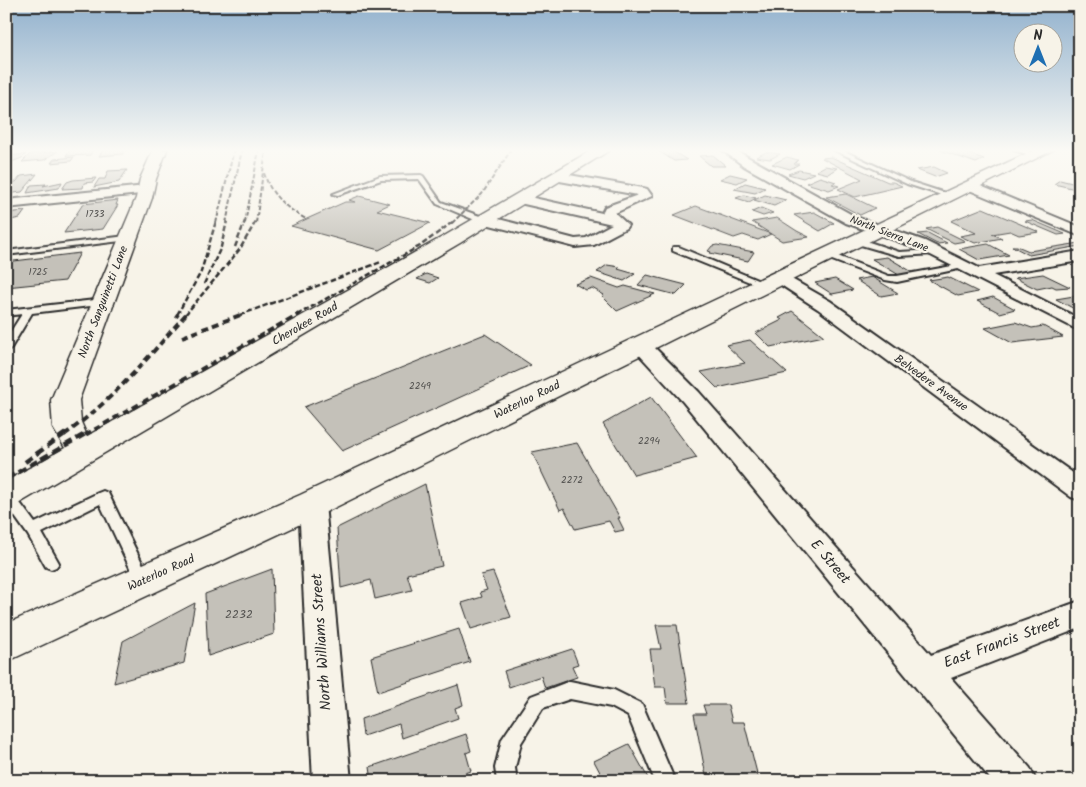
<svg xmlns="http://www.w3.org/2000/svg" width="1086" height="787" font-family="Kalam,sans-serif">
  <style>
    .building { fill: #c4c1b9; stroke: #2b2b2b }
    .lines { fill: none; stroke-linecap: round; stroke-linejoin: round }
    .lane-casing { stroke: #2b2b2b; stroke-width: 4 }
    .street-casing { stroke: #2b2b2b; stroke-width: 4 }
    .secondary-casing { stroke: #2b2b2b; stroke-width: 3 }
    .lane { fill: #f7f3e8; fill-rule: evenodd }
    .street { fill: #f7f3e8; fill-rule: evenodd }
    .secondary { fill: #f7f3e8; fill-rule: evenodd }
    .rail-far3 { stroke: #2b2b2b; stroke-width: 2; stroke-dasharray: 4.5 2; stroke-linecap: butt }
    .rail-far2 { stroke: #2b2b2b; stroke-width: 2.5; stroke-dasharray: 5.5 2.5; stroke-linecap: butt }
    .rail-far1 { stroke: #2b2b2b; stroke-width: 4; stroke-dasharray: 7 4; stroke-linecap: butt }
    .rail { stroke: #2b2b2b; stroke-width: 4.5; stroke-dasharray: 9 4.5; stroke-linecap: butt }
    .labels { text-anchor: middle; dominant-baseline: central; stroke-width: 4.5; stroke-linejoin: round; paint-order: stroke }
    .number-label { font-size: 10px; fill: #51504e }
    .far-street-label { font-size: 11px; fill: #2b2b2b; stroke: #f7f3e8 }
    .street-label { font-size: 12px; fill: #2b2b2b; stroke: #f7f3e8 }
    .near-number-label { font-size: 12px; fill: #51504e }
    .near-street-label { font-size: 15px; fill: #2b2b2b; stroke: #f7f3e8 }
  </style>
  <rect width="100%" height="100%" fill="#f7f3e8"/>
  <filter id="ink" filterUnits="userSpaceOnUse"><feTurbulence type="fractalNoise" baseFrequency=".02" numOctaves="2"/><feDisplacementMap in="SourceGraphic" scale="10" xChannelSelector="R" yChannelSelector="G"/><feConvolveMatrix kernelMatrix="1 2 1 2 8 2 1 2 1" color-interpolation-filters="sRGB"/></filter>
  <g filter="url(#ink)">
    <!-- building -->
    <g class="building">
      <path d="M69 150H93L90 155 66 156Z"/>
      <path d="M103 150H132L123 151V154L99 156Z"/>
      <path d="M657 150H671L687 160 674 161Z"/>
      <path d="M940 150H959L984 159 976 163Z"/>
      <path d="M58 151 44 160 22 162 30 154Z"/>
      <path d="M766 152 780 154 770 159 756 157Z"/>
      <path d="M26 154 22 158 6 164V156Z"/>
      <path d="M713 155 726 166H711L699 156Z"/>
      <path d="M74 157 71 161 51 163 54 159Z"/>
      <path d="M787 157 798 160 794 164H799L790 169 772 164Z"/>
      <path d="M831 157 888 182H893L902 186 855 197 838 189 862 179 822 158Z"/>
      <path d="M825 166 837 168 828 174 816 171Z"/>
      <path d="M934 167 947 173 935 177 917 170Z"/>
      <path d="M127 170 119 182 94 187 99 179H105L108 171Z"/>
      <path d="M799 170 814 173 803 178 788 174Z"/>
      <path d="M37 174 22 192 6 194V183L16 182 21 176Z"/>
      <path d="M730 174 747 178 737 183 720 179Z"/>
      <path d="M820 177 836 182 832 184 839 186 829 190 806 183Z"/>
      <path d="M96 178 93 182 84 183 83 188 62 189 67 182 73 180Z"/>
      <path d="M1060 180 1080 185V190L1054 184Z"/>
      <path d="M62 182 59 188 27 193 31 185 46 184 43 186Z"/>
      <path d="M745 183 765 188 755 193 734 189Z"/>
      <path d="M846 194 875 208 860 215 826 197Z"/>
      <path d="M744 195 756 198 749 202 736 198Z"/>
      <path d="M765 195 786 200 774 206 754 200Z"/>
      <path d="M359 196 390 204 377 210 430 223 379 250 291 226 345 202H355L349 200Z"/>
      <path d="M118 200 116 205H118L103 229 64 233 83 204Z"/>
      <path d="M696 206 771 234 758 240 743 235 734 238 674 215Z"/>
      <path d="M761 208 773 213 763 216 752 212Z"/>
      <path d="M983 208 1039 232 1019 235 1010 231 992 234 1002 238 975 243 960 236 976 233 951 221Z"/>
      <path d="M25 211 20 218 6 221V213Z"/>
      <path d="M814 212 834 223 820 231 794 215Z"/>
      <path d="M777 218 797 231 809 237 782 241 752 222Z"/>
      <path d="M1032 220 1065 234 1058 235 1025 221Z"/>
      <path d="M937 227 965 241 954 243 926 229Z"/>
      <path d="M928 233 947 243 937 244 918 234Z"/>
      <path d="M1080 243V246L1029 255 1012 246H1017L1029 251Z"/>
      <path d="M988 244 1009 255 979 260 959 249Z"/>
      <path d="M717 245 754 252 748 261 710 253 711 252 708 251 712 246Z"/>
      <path d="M80 253 65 281 6 287V262Z"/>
      <path d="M887 257 914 273 899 275 872 259Z"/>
      <path d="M607 265 620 267 618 269 635 274 624 281 597 272Z"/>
      <path d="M426 274 438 278 430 283 417 279Z"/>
      <path d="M1043 274 1070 287 1056 288 1052 286 1037 289 1015 278Z"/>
      <path d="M647 275 686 285 676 295 638 285Z"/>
      <path d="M872 277 898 293 881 296 856 280Z"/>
      <path d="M948 277 978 292 958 296 929 280Z"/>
      <path d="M591 278 619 288 625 286 655 294 617 311 602 296 604 295 592 288 586 290 575 284Z"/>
      <path d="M835 279 853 290 832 294 815 283Z"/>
      <path d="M1080 295V312L1056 299Z"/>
      <path d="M993 297 1015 309 1000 313 977 301Z"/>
      <path d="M792 311 824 336 770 347 756 333 782 320 779 318Z"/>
      <path d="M1015 322 1032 328 1043 326 1063 337 1012 343 985 328Z"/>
      <path d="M485 334 531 365 342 451 304 407Z"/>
      <path d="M750 340 787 373 717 388 701 372 745 363 726 345Z"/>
      <path d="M651 397 697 458 634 475 603 424Z"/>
      <path d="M577 443 620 518H618L624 530 615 532 609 521 575 529 564 508 560 510 532 452Z"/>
      <path d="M425 484 442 566 407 574 412 590 375 599 371 580 341 588 337 528Z"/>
      <path d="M272 569 274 634 208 656 205 594Z"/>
      <path d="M493 572 511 617 471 629 462 603 482 597 480 592 487 590 481 575Z"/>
      <path d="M195 603 184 663 114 683 123 641Z"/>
      <path d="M656 625H677L689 703H667L665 687H655L650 649H661Z"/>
      <path d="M459 629 470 662 378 692 371 657Z"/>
      <path d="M572 649 578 664 572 666 577 677 545 688 541 676 509 687 504 671Z"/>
      <path d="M458 685 463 705 455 708 458 718 402 738 399 724 363 736 361 719Z"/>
      <path d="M703 705H728L732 722H744L759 781H707L694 714H706Z"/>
      <path d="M466 734 471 751 466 753 471 771 443 781H372L370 767Z"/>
      <path d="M629 744 648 778 643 781H597L603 778 594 761Z"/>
    </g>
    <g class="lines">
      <defs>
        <g id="lane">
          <path d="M834 150H842L911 182 954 196 951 198 907 184Z"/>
          <path d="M1014 150H1025L1039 155 1036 157Z"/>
          <path d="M421 175 423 176 441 202 488 219V223H482L437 204 419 179 381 180 338 195 333 194 380 176Z"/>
          <path d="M126 236 130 238 129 240 6 255V251Z"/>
          <path d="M854 239H860L899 252 935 250 939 252 935 254 899 256 854 243Z"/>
          <path d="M673 247H679L769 285 768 287H762L673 251Z"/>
          <path d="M824 253H830L889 276H897L963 264 967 266 963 268 897 282 885 280 824 257Z"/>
          <path d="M104 299 107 300V304L32 313 11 348 6 351V339L22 314 6 316V310Z"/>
          <path d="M6 490 12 492 35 523 98 493 103 491 108 493 150 579 147 583 142 585 137 583 100 504 42 533 59 563 56 567 51 569 46 567 28 535 6 504Z"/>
          <path d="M570 681 614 690 642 704 675 781H655L628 716 611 707 570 699 543 708 521 743 515 768 517 781H497L495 768 502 739 531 696Z"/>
        </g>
        <g id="street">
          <path d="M722 150H735L856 217 925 241 979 268 1080 251V261L993 275 1080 319V331L915 247 846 223 744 166Z"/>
          <path d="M558 173 643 188 647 189 652 196 615 213 628 225 626 228 594 245 575 247 482 223 480 220 487 216 575 239 586 238 612 224 515 202 514 199 520 195 602 213 605 207 638 195 554 180 552 177Z"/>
          <path d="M971 182 1080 227V236L967 189 965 186 967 183Z"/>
          <path d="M146 186 150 187 152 190 150 193 6 208V200Z"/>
          <path d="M781 273 830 301 1080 478V500L1071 497 818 309 775 281 773 278Z"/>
          <path d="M641 339 648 341 699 392 931 655 1080 601V628L951 678 1030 768 1036 781H992L683 402 634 349 631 345 634 341Z"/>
          <path d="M312 495 321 497 325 504 351 781H313L299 504 303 497Z"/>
        </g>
        <g id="secondary">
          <path d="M153 150H167L156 179 152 198 79 400 81 422 87 436 446 235 592 150H610L460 243 18 504 6 508V481L65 448 53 428 51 400 136 198 140 179Z"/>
          <path d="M1034 150H1053L324 513 6 662V624L300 495Z"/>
        </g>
      </defs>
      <!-- lane casing -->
      <use href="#lane" class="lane-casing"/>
      <!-- street casing -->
      <use href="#street" class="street-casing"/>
      <!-- secondary casing -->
      <use href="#secondary" class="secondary-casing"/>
      <!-- lane -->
      <use href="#lane" class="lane"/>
      <!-- street -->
      <use href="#street" class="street"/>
      <!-- secondary -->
      <use href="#secondary" class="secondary"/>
      <!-- rail-far3 -->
      <g class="rail-far3">
        <path d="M264 173C271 196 286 208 306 219"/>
        <path d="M216 223 234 150"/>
        <path d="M226 223 242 150"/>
        <path d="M245 223 259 150"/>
        <path d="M256 223 266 150"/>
        <path d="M452 223 482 194 511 150"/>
      </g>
      <!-- rail-far2 -->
      <g class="rail-far2">
        <path d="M235 247 245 221"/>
        <path d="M204 284 221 247 227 221"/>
        <path d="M177 315 201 272 216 221"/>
        <path d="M185 315 240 249 256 221"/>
        <path d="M240 315 381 262"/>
        <path d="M297 315 420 246 454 221"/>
      </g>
      <!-- rail-far1 -->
      <g class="rail-far1">
        <path d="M176 317 178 314"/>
        <path d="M182 337 243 314"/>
        <path d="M64 435C112 401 148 358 186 314"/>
        <path d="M85 435 299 314"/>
      </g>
      <!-- rail -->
      <g class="rail">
        <path d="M25 462 66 433"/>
        <path d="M6 479 87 433"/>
      </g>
    </g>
  </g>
  <!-- sky -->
  <linearGradient id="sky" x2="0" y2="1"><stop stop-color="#91b1cd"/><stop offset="0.58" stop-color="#fbfaf5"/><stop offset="1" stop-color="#fbfaf5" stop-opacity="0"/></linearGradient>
  <rect width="1086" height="260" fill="url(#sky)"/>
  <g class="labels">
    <!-- number labels -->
    <g class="number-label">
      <text x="95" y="214">1733</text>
      <text x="38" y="272">1725</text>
      <text x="420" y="386">2249</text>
      <text x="649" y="441">2294</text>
      <text x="572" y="480">2272</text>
    </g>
    <!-- far-street labels -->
    <g class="far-street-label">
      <text transform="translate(889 234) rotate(21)">North Sierra Lane</text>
    </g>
    <!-- street labels -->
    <g class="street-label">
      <text transform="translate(103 302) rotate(-69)">North Sanguinetti Lane</text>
      <text transform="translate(305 324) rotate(-30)">Cherokee Road</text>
      <text transform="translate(931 383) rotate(36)">Belvedere Avenue</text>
      <text transform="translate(527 400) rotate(-26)">Waterloo Road</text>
      <text transform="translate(161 573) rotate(-24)">Waterloo Road</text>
    </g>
    <!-- near-number labels -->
    <g class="near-number-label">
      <text x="239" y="614">2232</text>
    </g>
    <!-- near-street labels -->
    <g class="near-street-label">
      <text transform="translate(830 562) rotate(50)">E Street</text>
      <text transform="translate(322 642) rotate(-94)">North Williams Street</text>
      <text transform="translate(1002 643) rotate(-20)">East Francis Street</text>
    </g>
  </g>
  <!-- margin -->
  <rect width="1086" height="787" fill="none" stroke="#f7f3e8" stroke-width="25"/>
  <rect x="12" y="12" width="1061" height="762" fill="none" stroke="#2b2b2b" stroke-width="2" filter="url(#ink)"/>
  <!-- north arrow -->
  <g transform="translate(1038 48)"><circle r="24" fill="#f7f3e8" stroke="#a5a39c"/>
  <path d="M0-4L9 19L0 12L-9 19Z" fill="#1f6fb2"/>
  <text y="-8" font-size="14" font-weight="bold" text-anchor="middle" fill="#2b2b2b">N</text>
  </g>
</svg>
